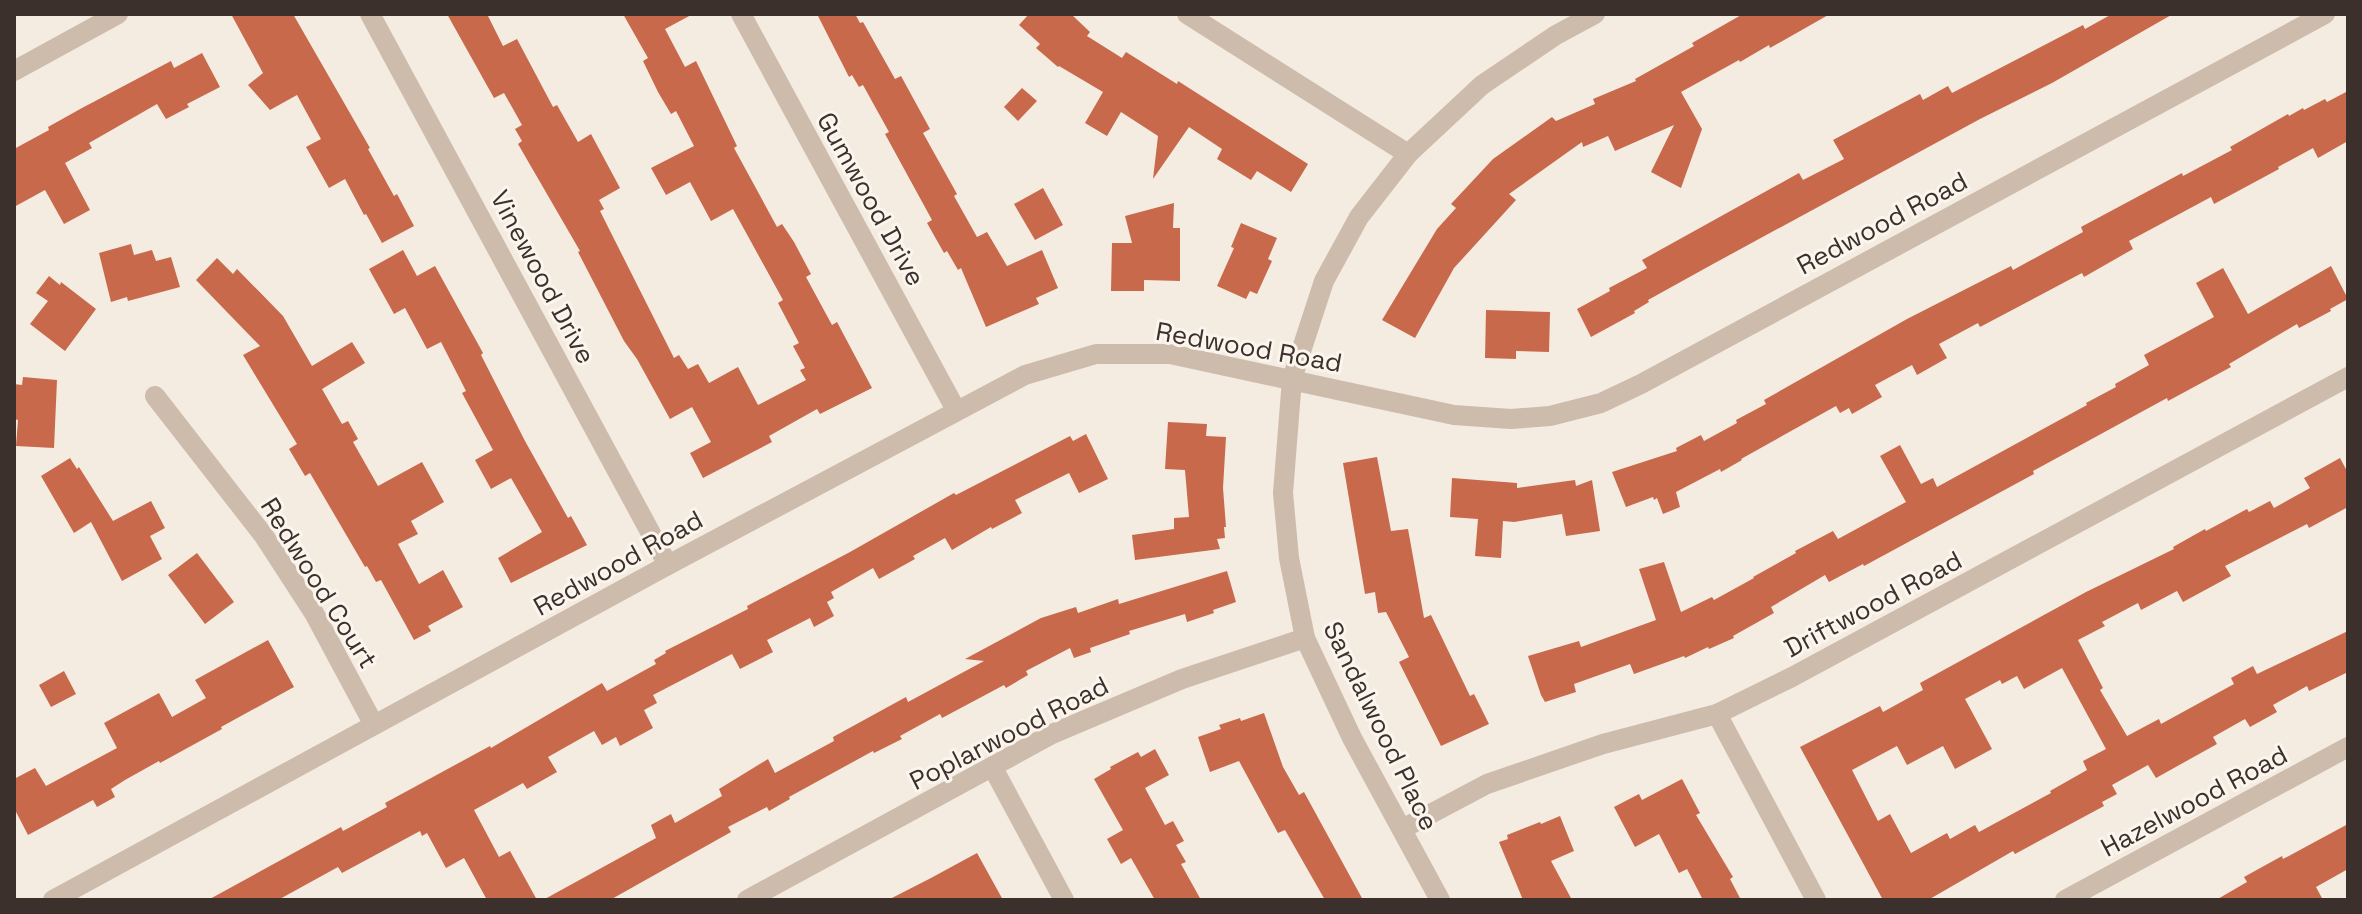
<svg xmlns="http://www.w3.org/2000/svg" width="2362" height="914" font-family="'Space Grotesk',sans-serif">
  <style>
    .building { fill: #c8694b; fill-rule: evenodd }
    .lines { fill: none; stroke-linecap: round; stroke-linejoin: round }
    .street { stroke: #cdbbac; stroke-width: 20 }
    .labels { text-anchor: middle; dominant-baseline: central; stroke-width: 6; stroke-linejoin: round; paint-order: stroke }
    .street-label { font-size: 26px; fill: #3b302b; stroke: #fbf5ee }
  </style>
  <rect width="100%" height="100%" fill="#f4ebe1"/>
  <!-- building -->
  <g class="building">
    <path d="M231 14H293L370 148 368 149 394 196 397 194 414 226 382 243 366 214 364 215 345 179 329 188 306 147 321 139 297 95 270 110 248 85 263 73Z"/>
    <path d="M447 14H487L503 46 517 39 553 107 557 105 578 142 591 134 620 188 599 200 604 209 600 211 674 358 679 355 688 369 698 364 709 383 738 367 758 405 806 380 800 370 805 368 793 346 799 343 778 303 783 300 733 209 711 221 690 182 666 195 651 168 694 146 676 111 671 114 658 92 643 61 648 58 623 14H693L665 29 685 67 696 61 737 146 734 148 777 227 782 224 794 242 811 274 806 277 832 325 837 322 872 388 820 414 817 409 769 436 772 442 703 478 690 453 711 442 692 407 670 419 637 359 624 341 578 252 580 251 518 144 522 141 515 129 522 125 504 93 494 98Z"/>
    <path d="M817 14H855L860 23 863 22 895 79 901 76 930 129 923 133 957 194 954 196 977 237 987 232 1007 266 1042 250 1058 288 1036 298 1039 304 986 327 961 268 958 270 947 251 944 253 927 223 932 220 885 134 889 132 863 85 859 87 852 75 849 77Z"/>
    <path d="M1029 14H1071L1090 32 1087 36 1122 58 1126 52 1177 84 1178 81 1308 164 1291 192 1257 171 1251 180 1217 159 1222 149 1189 127 1153 179 1158 136 1121 112 1107 136 1085 123 1103 92 1059 66 1058 67 1036 48 1040 44 1019 25Z"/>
    <path d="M1743 14H1830L1770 48 1769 45 1740 62 1739 60 1681 92 1702 129 1681 188 1651 172 1674 125 1615 151 1608 136 1583 147 1582 142 1509 194 1516 200 1454 268 1415 338 1382 320 1437 229 1456 208 1451 204 1493 159 1552 117 1556 121 1595 104 1593 99 1636 81 1635 79 1694 46 1692 43Z"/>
    <path d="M2112 14H2173L2052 83 1980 119 1713 264 1648 300 1649 302 1634 311 1635 313 1591 337 1577 309 1610 291 1609 288 1647 268 1642 260 1799 173 1803 180 1844 159 1833 140 1920 94 1923 100 1948 86 1952 93 2083 25 2085 29Z"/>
    <path d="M202 53 220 87 187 104 189 107 166 119 157 104 89 143 92 148 65 163 90 210 64 224 45 190 14 207V149L49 130 48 127 82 108 171 61 174 68Z"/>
    <path d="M1022 88 1037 101 1018 121 1004 107Z"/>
    <path d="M2348 91V141L2318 158 2313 148 2278 167 2279 169 2214 204 2211 197 2129 241 2133 249 2084 277 2082 273 1980 327 1978 323 1939 344 1947 358 1917 375 1912 365 1875 385 1882 397 1852 414 1849 408 1840 413 1836 406 1741 459 1742 460 1721 472 1720 469 1676 492 1680 507 1663 514 1657 498 1654 500 1653 497 1626 507 1612 472 1677 451 1676 448 1701 435 1704 441 1737 423 1736 420 1766 404 1764 400 1907 319 2011 266 2013 270 2083 232 2081 227 2182 173 2183 176 2232 150 2230 147 2288 114 2289 116 2303 108 2304 110 2325 99 2327 102Z"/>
    <path d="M1043 188 1063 225 1035 240 1014 204Z"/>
    <path d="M1174 203 1173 228H1180V281L1144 280V291H1111L1112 243H1132L1125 216Z"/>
    <path d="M1241 223 1277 238 1268 259 1272 261 1257 294 1250 291 1246 299 1217 286 1234 248 1231 247Z"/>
    <path d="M131 244 134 255 152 250 156 261 171 257 180 287 128 301 127 297 111 302 99 253Z"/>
    <path d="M403 250 417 276 435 266 483 353 481 355 525 441 568 518 571 516 587 545 511 583 498 558 542 532 511 478 491 489 475 460 493 450 462 393 466 391 441 342 427 349 405 308 394 314 369 269Z"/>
    <path d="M217 258 233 274 237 269 283 316 312 366 352 342 365 363 322 389 342 424 348 421 358 439 353 442 378 486 422 462 444 502 411 521 418 534 398 544 419 584 443 570 463 607 428 626 431 631 414 640 381 580 376 582 367 566 365 567 310 473 305 476 289 449 297 444 243 355 260 346 196 280Z"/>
    <path d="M2331 266 2348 299 2330 309 2331 311 2299 328 2297 324 2229 364 2231 367 2168 401 2167 398 2033 471 2034 474 1864 566 1863 564 1829 582 1825 575 1771 607 1774 613 1733 636 1734 638 1709 649 1708 647 1685 658 1684 656 1634 674 1630 664 1574 684 1576 692 1545 702 1541 695 1528 656 1579 641 1581 647 1656 620 1639 569 1664 562 1681 612 1712 597 1714 600 1754 578 1753 577 1796 553 1795 551 1833 531 1838 539 1906 502 1880 456 1900 445 1921 484 1933 478 1937 487 2087 405 2086 403 2116 387 2115 384 2149 365 2144 355 2214 317 2196 283 2223 268 2248 314Z"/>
    <path d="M49 276 60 285 61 282 96 309 65 351 30 324 48 301 36 293Z"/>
    <path d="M1486 310 1550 312 1549 352 1516 351V359L1485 358Z"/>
    <path d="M23 377 57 380 54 448 16 446 18 420 14 419V384L22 385Z"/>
    <path d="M1168 422 1207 424 1206 436 1226 437 1223 488 1226 527H1224L1225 538 1217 539 1220 549 1135 560 1132 535 1174 529V518L1189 517 1185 470 1165 469Z"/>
    <path d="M1086 434 1108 479 1079 493 1069 473 1015 500 1022 513 992 529 991 527 952 550 945 538 913 556 915 559 879 579 873 568 831 592 834 598 827 602 834 616 814 627 810 618 767 640 773 652 740 669 732 654 653 695 657 703 644 710 653 728 620 746 616 737 602 745 594 731 548 757 557 772 527 789 523 783 474 810 499 857 510 851 537 900H487L464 858 446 868 427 833 422 836 420 831 342 873 338 867 278 900H208L341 827 343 831 387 807 385 803 490 746 491 748 602 683 607 691 656 664 654 660 666 653 665 651 748 609 747 606 850 552 954 493 956 495 1070 436 1073 441Z"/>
    <path d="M1377 457 1391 531 1408 529 1424 618 1431 615 1470 696 1474 694 1489 724 1441 746 1399 662 1409 657 1386 612 1378 613 1375 592 1365 594 1343 463Z"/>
    <path d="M70 458 77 469 79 467 113 521 151 501 165 528 150 536 162 559 122 581 91 522 74 533 41 476Z"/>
    <path d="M2340 458 2348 473V507L2309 528 2307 524 2225 566 2231 576 2183 602 2177 591 2141 610 2138 603 2102 622 2105 626 2078 640 2103 688 2100 690 2127 736 2159 719 2161 724 2234 684 2231 678 2253 666 2257 674 2348 631V672L2309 691 2307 686 2273 705 2277 712 2250 727 2245 719 2213 737 2217 744 2156 778 2148 765 2112 785 2117 794 2102 802 2104 806 2015 854 2013 851 1928 900H1883L1800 747 1880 706 1883 712 1923 690 1920 683 2086 592 2174 549 2173 547 2205 529 2206 531 2247 509 2249 512 2270 501 2274 508 2310 488 2304 478ZM2062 668 2106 749 2083 761 2087 770 2050 791 2051 793 1979 832 1975 825 1950 839 1947 833 1911 853 1890 814 1878 821 1852 770 1897 746 1907 765 1943 746 1955 769 1992 749 1965 699 2000 680 2002 684 2017 676 2024 689Z"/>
    <path d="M1452 478 1517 483V488L1575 480 1576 486 1592 480 1600 531 1566 536 1562 514 1514 522 1503 521 1501 558 1475 556 1478 519 1450 517Z"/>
    <path d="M197 553 234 602 205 624 168 575Z"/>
    <path d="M1227 571 1236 602 1213 610 1214 613 1187 622 1185 614 1129 631 1130 634 1090 648 1091 652 1074 658 1070 648 1026 671 1028 675 1006 688 1004 685 942 718 940 714 900 736 902 739 874 753 873 751 789 797 790 799 769 811 767 807 728 827 731 832 610 900H543L656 838 651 825 671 814 675 823 722 796 719 789 768 759 775 773 834 741 833 737 906 697 908 702 984 661 965 659 1041 618 1076 607 1078 613 1118 599 1119 604Z"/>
    <path d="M268 640 294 687 221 727 222 729 160 763 159 761 125 780 111 789 115 797 97 807 93 800 28 835 14 808V779L35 768 46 786 117 748 104 723 159 693 172 717 206 698 195 680Z"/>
    <path d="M64 671 76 694 51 707 39 685Z"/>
    <path d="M1264 713 1283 767 1299 795 1304 792 1363 900H1325L1285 830 1278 833 1239 761 1210 772 1198 737 1221 729 1219 725 1240 718 1241 721Z"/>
    <path d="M1155 749 1169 775 1145 788 1165 825 1173 821 1184 841 1176 845 1186 862 1181 864 1201 900H1155L1131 858 1121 864 1107 839 1123 830 1094 779 1111 769 1110 767 1138 752 1141 757Z"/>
    <path d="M1682 779 1700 813 1696 815 1733 877 1730 879 1741 900H1703L1687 869 1679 873 1659 834 1635 847 1614 807 1639 794 1642 800Z"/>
    <path d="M1560 816 1574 851 1551 861 1572 900H1523L1499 842 1508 839 1507 835 1540 822 1541 824Z"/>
    <path d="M2348 824V869L2316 887 2323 900H2216L2247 882 2244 877 2282 856 2283 859Z"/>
    <path d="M977 853 1003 900H888L931 878Z"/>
  </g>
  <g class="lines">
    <!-- street -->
    <g class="street">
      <path d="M370 14 668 565"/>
      <path d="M741 14 956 410"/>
      <path d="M1187 14 1408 154"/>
      <path d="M14 71 118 14"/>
      <path d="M155 396 264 536 314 613 374 725"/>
      <path d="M1717 714 1816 900"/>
      <path d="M993 768 1064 900"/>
      <path d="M1402 829 1487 784 1603 744 1717 714 1792 677 2348 377"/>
      <path d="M53 900 668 565 1025 375 1096 354H1170L1454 415 1511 419 1550 416 1601 403 1641 384 2325 14"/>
      <path d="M747 900 1052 734 1182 679 1305 638"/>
      <path d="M1440 900 1352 738 1305 638 1289 558 1283 493 1292 379 1324 281 1359 217 1408 154 1482 85 1556 35 1595 14"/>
      <path d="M2065 900 2348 747"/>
    </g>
  </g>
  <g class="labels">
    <!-- street labels -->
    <g class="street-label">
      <text transform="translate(871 199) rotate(61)">Gumwood Drive</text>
      <text transform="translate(1882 223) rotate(-28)">Redwood Road</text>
      <text transform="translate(543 277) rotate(62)">Vinewood Drive</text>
      <text transform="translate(1249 347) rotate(10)">Redwood Road</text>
      <text transform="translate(618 563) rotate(-29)">Redwood Road</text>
      <text transform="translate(319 583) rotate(58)">Redwood Court</text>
      <text transform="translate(1873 604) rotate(-28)">Driftwood Road</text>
      <text transform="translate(1381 726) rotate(64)">Sandalwood Place</text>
      <text transform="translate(1009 733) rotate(-27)">Poplarwood Road</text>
      <text transform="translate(2194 801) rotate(-28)">Hazelwood Road</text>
    </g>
  </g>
  <!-- border -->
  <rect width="2362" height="914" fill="none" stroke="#3b302b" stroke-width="32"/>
</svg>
